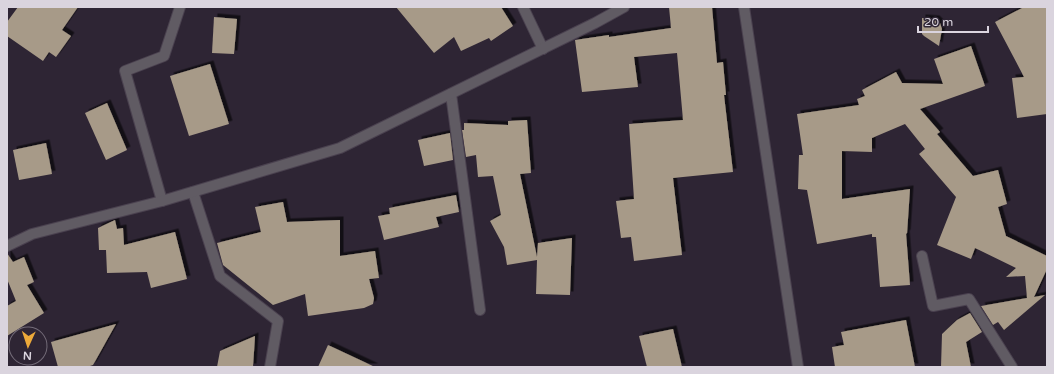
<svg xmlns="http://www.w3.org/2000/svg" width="1054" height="374" font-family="'Varela Round',sans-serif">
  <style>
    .building { fill: #a79a88; filter: url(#shadow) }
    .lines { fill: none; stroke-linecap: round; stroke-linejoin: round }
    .minor-casing { stroke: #4a414f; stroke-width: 12 }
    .minor { stroke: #605b63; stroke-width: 10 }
  </style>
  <defs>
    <filter id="shadow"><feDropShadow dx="3.5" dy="-3.5" stdDeviation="0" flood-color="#0009"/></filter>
  </defs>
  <rect width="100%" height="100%" fill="#2e2534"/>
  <!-- building -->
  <g class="building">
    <path d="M18 7H78L62 30 71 36 56 57 49 52 43 61 7 36V22Z"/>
    <path d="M396 7H501L513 26 491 41 489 38 461 51 454 37 434 53Z"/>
    <path d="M669 7H712L717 63 723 62 726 95H724L733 172 673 178 682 255 634 261 631 237 621 238 616 201 634 199 629 124 683 120 677 53 634 57 638 87 582 92 575 40 609 35V37L671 28Z"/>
    <path d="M1024 7H1047V114L1017 118 1012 78 1024 77 995 22Z"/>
    <path d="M214 17 237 19 234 54 212 53Z"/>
    <path d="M922 18 936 19 940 23 942 29 939 46 924 36 922 34Z"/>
    <path d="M971 46 985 86 920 109 940 132 937 134 973 176 998 170 1007 204 998 207 1006 236 1047 256V269L1034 297 1045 295 1004 330 998 322 993 325 981 306 1027 298 1025 276 1006 277 1016 268 975 248 971 259 937 245 956 197 919 154 925 149 905 124 872 138V152L842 151V199L910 189 907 234 906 233 910 285 880 287 876 237H872V234L817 244 807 190 798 189 799 155H803L797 114 859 105 857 99 865 96 862 90 896 72 902 83 943 84 934 59Z"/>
    <path d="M210 64 229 124 189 136 170 76Z"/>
    <path d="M107 103 127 150 106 160 85 113Z"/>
    <path d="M527 120 531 173 520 174 537 257 538 243 572 238 570 295 536 294 537 260 507 265 504 247 490 221 501 215 493 176 478 177 476 155 466 157 462 130H464V123L508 125V121Z"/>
    <path d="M450 133 453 160 424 166 418 140Z"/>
    <path d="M46 143 52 174 19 180 13 150Z"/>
    <path d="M456 195 459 212 436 217 439 227 384 240 378 216 390 214 389 208Z"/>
    <path d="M283 202 287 222 340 220V256L375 251 379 278 369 279 374 298 373 304 364 308 308 316 305 294 273 305 223 265 217 243 261 232 255 207Z"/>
    <path d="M115 220 117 229 123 228 124 245 175 232 187 279 151 288 147 272 107 273 106 250H99L98 228Z"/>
    <path d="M7 253 13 262 24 257 34 282 27 285 44 313 7 336V306L16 301 7 279Z"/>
    <path d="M970 313 982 332 966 342 971 367H941L942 334 957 320Z"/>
    <path d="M906 320 915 367H835L832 347 844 345 841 332Z"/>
    <path d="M116 324 93 365 87 367H58L51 342Z"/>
    <path d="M673 329 682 367H647L639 336Z"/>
    <path d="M255 336 253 367H217L220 351Z"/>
    <path d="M328 345 375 367H318Z"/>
  </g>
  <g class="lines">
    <defs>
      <g id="minor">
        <path d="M523 7 543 49"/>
        <path d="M744 7 798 367"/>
        <path d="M451 94 480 310"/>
        <path d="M193 192 220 276 278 321 270 367"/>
        <path d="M162 201 125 71 164 56 180 7"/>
        <path d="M7 246 32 234 162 201 340 148 595 23 624 7"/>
        <path d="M922 256 933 306 969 299 1012 367"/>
      </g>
    </defs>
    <!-- minor casing -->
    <use href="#minor" class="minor-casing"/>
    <!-- minor -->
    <use href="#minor" class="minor"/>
  </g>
  <!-- border -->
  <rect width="1054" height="374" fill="none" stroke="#dad4de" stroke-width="16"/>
  <!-- north arrow -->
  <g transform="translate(28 346) rotate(183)"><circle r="19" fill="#2e2534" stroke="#736b78"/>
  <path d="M0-3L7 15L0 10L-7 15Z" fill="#eca93a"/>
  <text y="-6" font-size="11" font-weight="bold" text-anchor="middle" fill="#dad4de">N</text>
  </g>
  <!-- scale -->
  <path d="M918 26v6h70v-6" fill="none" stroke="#dad4de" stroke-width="2"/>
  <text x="924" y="26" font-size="12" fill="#dad4de" stroke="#2e2534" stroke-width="3" paint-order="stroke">20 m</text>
</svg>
